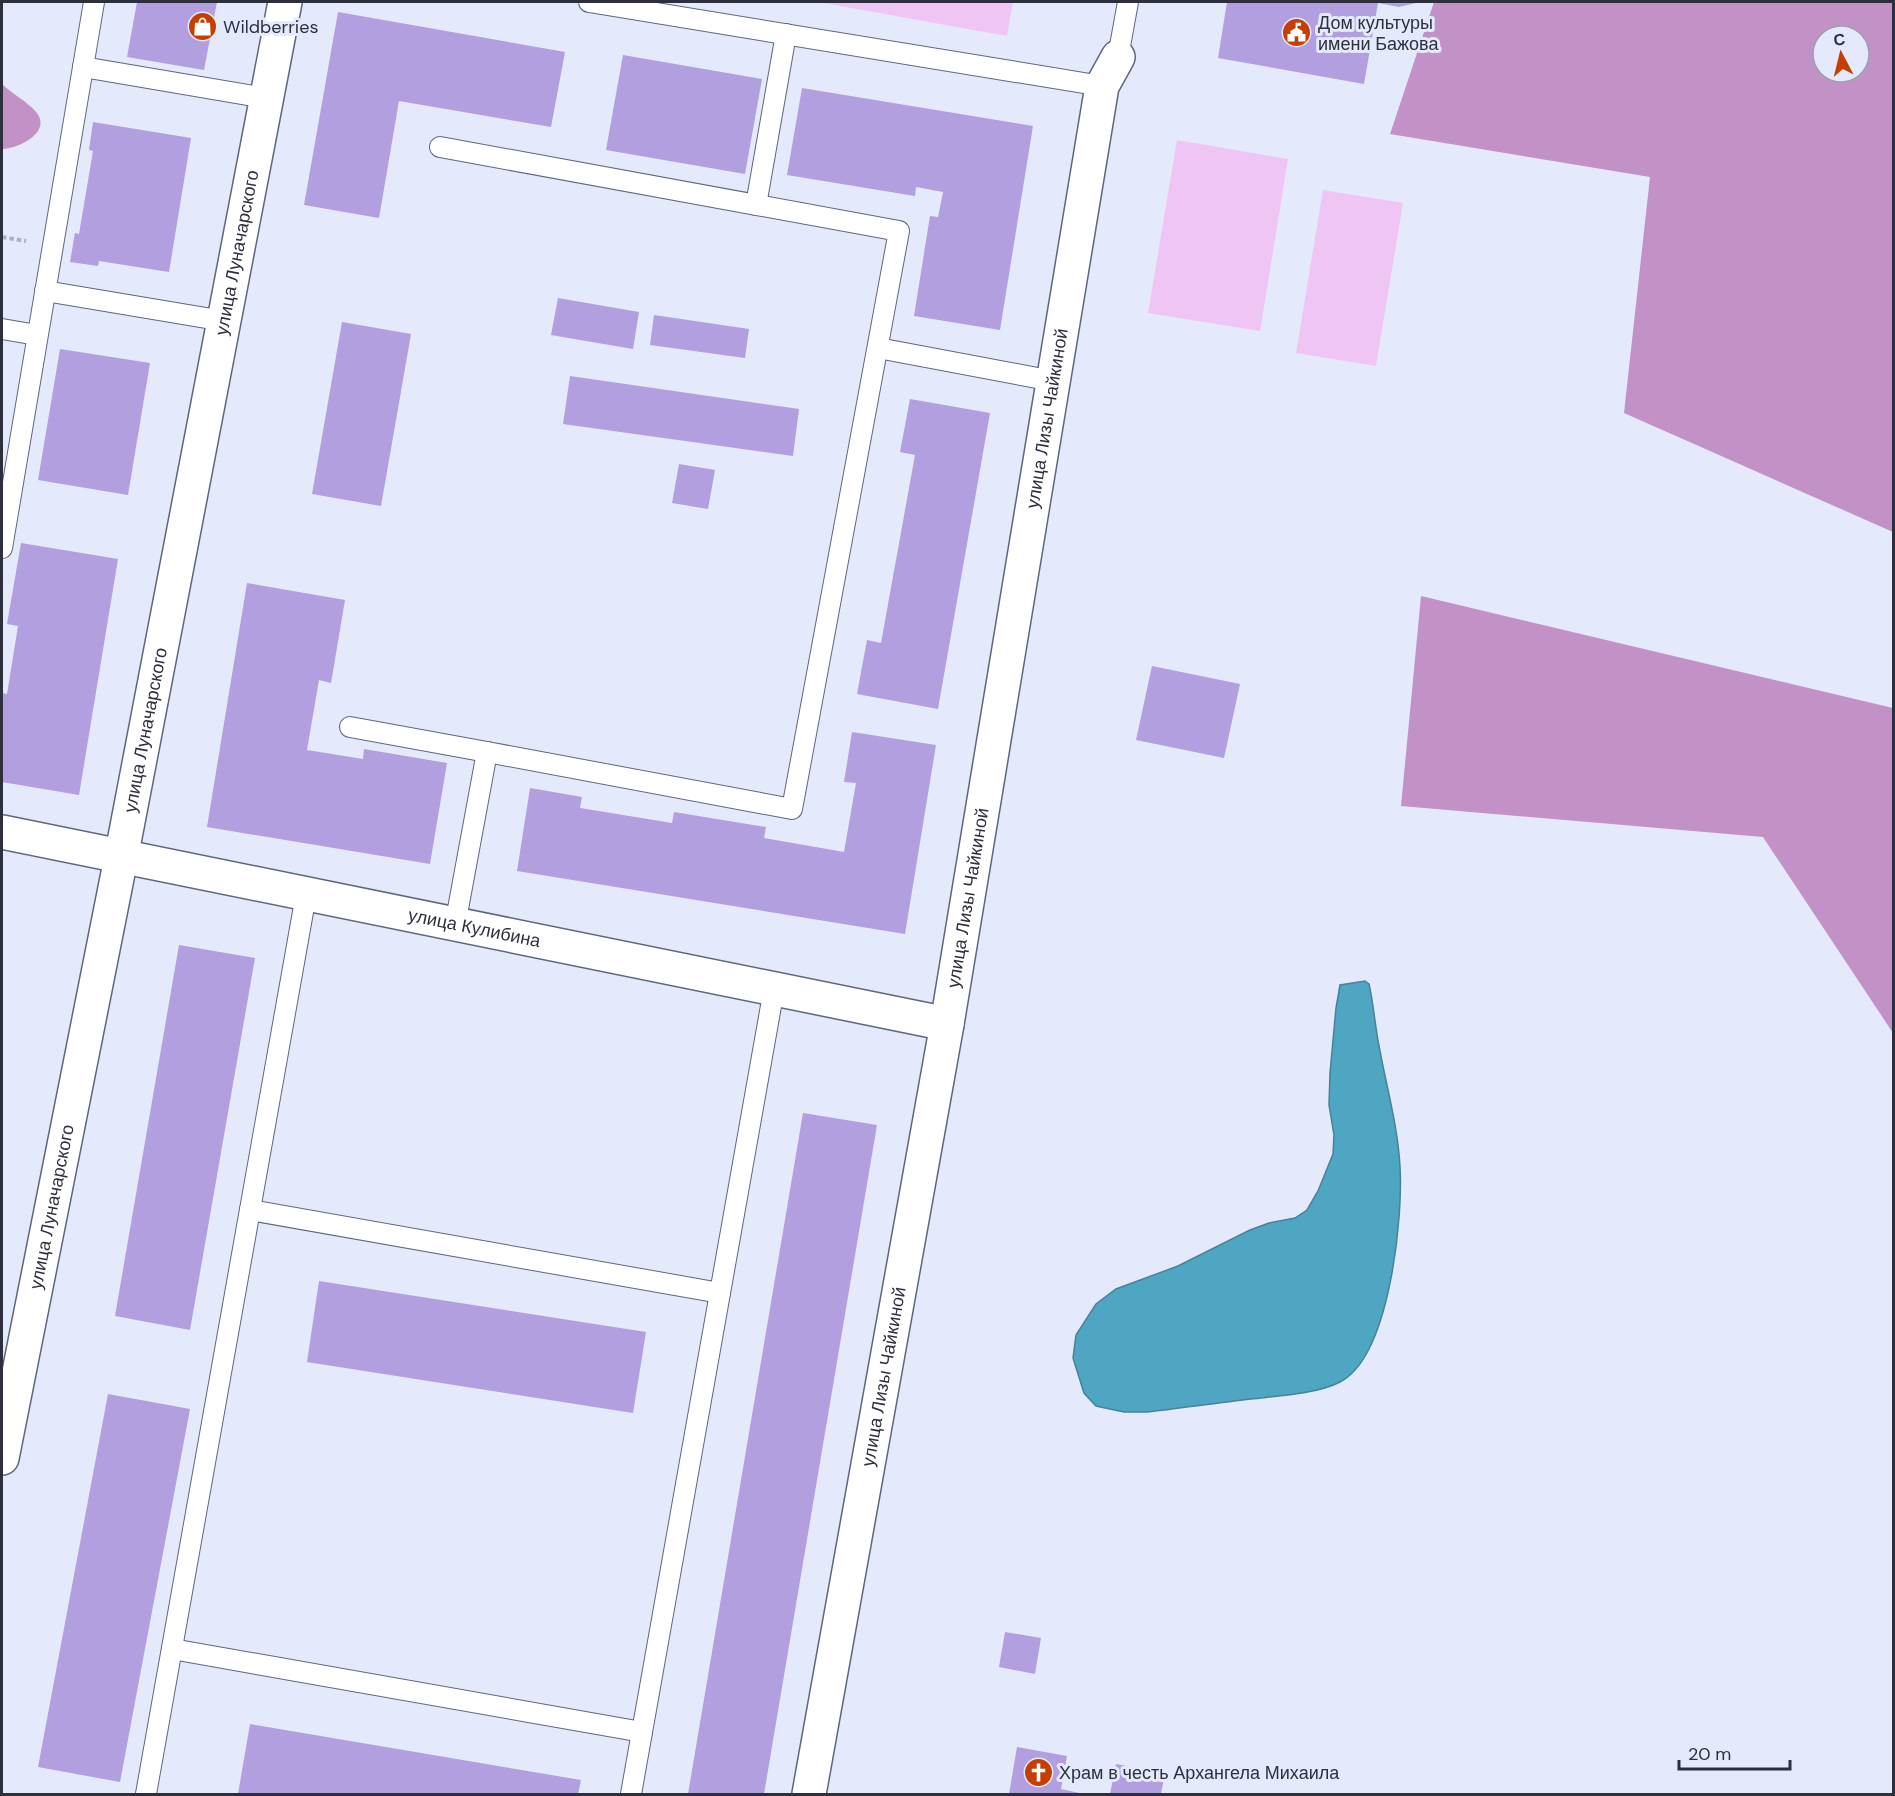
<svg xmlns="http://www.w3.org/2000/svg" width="1895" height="1796" font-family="'DM Sans',sans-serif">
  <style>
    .green { fill: #efc5f4 }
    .forest { fill: #c292c7; fill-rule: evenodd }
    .water { fill: #4fa6c2; stroke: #45839a; stroke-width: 1.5 }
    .building { fill: #b29fdf }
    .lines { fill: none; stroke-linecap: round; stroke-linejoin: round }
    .service-casing { stroke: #5e667f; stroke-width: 22 }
    .minor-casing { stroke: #5e667f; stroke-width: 36 }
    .path { stroke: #acb0c0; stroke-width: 4; stroke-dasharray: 4.5 3; stroke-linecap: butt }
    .service { stroke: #fff; stroke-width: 20 }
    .minor { stroke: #fff; stroke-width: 33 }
    .labels { text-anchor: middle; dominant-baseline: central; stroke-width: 6; stroke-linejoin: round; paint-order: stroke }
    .poi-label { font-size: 18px; fill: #2d303c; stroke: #e4e9fb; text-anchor: start }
    .street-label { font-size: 18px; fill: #2d303c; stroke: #e4e9fb }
  </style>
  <rect width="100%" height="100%" fill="#e4e9fb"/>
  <!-- green -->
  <g class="green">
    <path d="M818 2H1013L1007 36Z"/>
    <path d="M1177 140 1288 159 1260 331 1148 313Z"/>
    <path d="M1323 190 1403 203 1376 366 1296 353Z"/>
  </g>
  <!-- forest -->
  <g class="forest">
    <path d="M1434 2H1893V532L1624 413 1650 177 1390 134ZM1823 36H1859V72H1823Z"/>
    <path d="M2 84C11 93 28 102 36 112 53 132 18 149 2 149Z"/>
    <path d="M1421 596 1893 708V1033L1763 837 1401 806Z"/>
  </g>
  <!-- water -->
  <path class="water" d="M1365 981 1369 984C1374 1006 1375 1028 1380 1051 1387 1089 1398 1127 1400 1167 1403 1218 1390 1356 1340 1382 1317 1394 1276 1396 1251 1399 1216 1403 1182 1408 1147 1412H1124L1096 1406 1084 1393 1073 1358 1076 1335 1096 1304 1116 1289 1178 1266 1250 1230 1269 1223 1295 1218 1307 1210 1318 1191 1333 1154 1334 1135 1329 1105 1330 1073 1336 1008 1340 985Z"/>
  <!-- building -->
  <g class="building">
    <path d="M137 2H217L204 70 127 57Z"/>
    <path d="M1227 2H1420L1399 7 1378 3 1364 84 1218 58Z"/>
    <path d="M338 12 565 52 551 127 399 101 379 218 304 205Z"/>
    <path d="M623 55 762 79 745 174 606 150Z"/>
    <path d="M802 88 1033 126 1000 330 914 316 930 216 938 217 943 192 916 187 915 196 787 175Z"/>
    <path d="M93 122 191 138 169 272 99 261 98 266 70 262 75 233 79 234 93 151 89 150Z"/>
    <path d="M558 298 639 312 633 349 551 335Z"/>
    <path d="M654 315 749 329 745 358 650 345Z"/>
    <path d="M342 322 411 334 381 506 312 494Z"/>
    <path d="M60 349 150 363 128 495 38 480Z"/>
    <path d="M570 376 799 409 793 456 563 424Z"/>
    <path d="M910 399 990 413 938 709 857 694 867 640 881 643 915 455 900 452Z"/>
    <path d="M679 464 715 470 708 509 672 503Z"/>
    <path d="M21 543 118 559 79 795 2 782V693L7 694 18 626 7 624Z"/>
    <path d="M247 583 345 600 331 683 319 680 307 750 363 759 364 749 447 763 430 864 207 827Z"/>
    <path d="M1152 666 1240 684 1224 758 1136 740Z"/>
    <path d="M852 732 936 745 905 934 517 871 530 788 582 797 580 808 672 823 674 812 766 827 764 838 844 852 856 783 844 782Z"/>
    <path d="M179 945 255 958 190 1330 115 1316Z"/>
    <path d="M803 1113 877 1125 764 1794H688Z"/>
    <path d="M319 1281 646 1332 633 1413 307 1362Z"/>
    <path d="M108 1394 190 1409 120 1782 38 1767Z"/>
    <path d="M1005 1632 1041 1638 1035 1674 999 1667Z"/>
    <path d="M250 1724 581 1780 578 1794H238Z"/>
    <path d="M1017 1747 1067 1756 1061 1789 1084 1794H1009Z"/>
    <path d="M1116 1764 1165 1773 1161 1794H1110Z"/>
  </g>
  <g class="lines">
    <defs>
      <g id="service">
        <path d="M589 2 1102 86"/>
        <path d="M1118 57 1128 2"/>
        <path d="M83 67 266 98"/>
        <path d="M440 147 899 231 792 809 487 752 455 925"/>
        <path d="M756 205 786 34"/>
        <path d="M45 291 224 321"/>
        <path d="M2 329 37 335"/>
        <path d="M878 348 1053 381"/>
        <path d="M2 548 94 2"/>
        <path d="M350 727 487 752"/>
        <path d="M250 1210 720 1293"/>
        <path d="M172 1649 642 1732"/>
        <path d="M146 1794 306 895"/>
        <path d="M631 1794 774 989"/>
      </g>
      <g id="minor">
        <path id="s1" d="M2 832 947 1024"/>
        <path id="s2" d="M2 1458 121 858 285 2"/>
        <path id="s3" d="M809 1794 947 1024 1102 86 1118 57"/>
      </g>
    </defs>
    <!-- service casing -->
    <use href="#service" class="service-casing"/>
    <!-- minor casing -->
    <use href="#minor" class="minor-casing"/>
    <!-- path -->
    <path class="path" d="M2 237 26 241"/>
    <!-- service -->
    <use href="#service" class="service"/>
    <!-- minor -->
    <use href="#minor" class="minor"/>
  </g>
  <!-- icons -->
  <defs>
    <symbol id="shop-disc" viewBox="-11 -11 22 22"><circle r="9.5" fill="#c63f02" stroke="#e4e9fb"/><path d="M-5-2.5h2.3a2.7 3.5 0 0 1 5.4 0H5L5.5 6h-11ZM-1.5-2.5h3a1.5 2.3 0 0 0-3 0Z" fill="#fff"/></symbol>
    <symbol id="civic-disc" viewBox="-11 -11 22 22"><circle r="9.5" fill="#c63f02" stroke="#e4e9fb"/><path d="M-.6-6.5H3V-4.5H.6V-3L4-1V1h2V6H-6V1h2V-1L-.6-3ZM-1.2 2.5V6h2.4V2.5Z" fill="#fff"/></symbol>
    <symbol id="church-disc" viewBox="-11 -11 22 22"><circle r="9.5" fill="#c63f02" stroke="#e4e9fb"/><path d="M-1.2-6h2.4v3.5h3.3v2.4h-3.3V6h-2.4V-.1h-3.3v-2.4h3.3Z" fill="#fff"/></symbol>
  </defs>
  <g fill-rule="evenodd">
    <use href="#shop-disc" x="186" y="10" width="33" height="33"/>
    <use href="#civic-disc" x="1280" y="16" width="33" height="33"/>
    <use href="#church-disc" x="1022" y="1756" width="33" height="33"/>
  </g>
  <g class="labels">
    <!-- poi labels -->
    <g class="poi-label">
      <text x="1318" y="23">Дом культуры<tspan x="1318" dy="21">имени Бажова</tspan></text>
      <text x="223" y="27">Wildberries</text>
      <text x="1059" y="1773">Храм в честь Архангела Михаила</text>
    </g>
    <!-- street labels -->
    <g class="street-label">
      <text stroke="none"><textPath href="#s2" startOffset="1228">улица Луначарского</textPath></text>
      <text stroke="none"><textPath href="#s3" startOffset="1396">улица Лизы Чайкиной</textPath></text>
      <text stroke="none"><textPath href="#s2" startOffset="742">улица Луначарского</textPath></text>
      <text stroke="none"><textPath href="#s3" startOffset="910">улица Лизы Чайкиной</textPath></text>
      <text stroke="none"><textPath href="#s1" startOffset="482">улица Кулибина</textPath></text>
      <text stroke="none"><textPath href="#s2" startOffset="256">улица Луначарского</textPath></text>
      <text stroke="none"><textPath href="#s3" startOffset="424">улица Лизы Чайкиной</textPath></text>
    </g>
  </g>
  <!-- border -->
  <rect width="1895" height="1796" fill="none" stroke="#2d303c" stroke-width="6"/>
  <!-- north arrow -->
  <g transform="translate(1841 54) rotate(353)"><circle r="28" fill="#e4e9fb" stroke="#9b9faf" stroke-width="1.5"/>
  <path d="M0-4.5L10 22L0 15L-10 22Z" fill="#c63f02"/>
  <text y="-9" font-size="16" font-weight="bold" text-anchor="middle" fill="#2d303c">С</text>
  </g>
  <!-- scale -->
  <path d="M1679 1760v9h111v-9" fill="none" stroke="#2d303c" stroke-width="3"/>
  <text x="1688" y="1760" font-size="18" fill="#2d303c" stroke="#e4e9fb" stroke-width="4.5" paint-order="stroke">20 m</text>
</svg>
